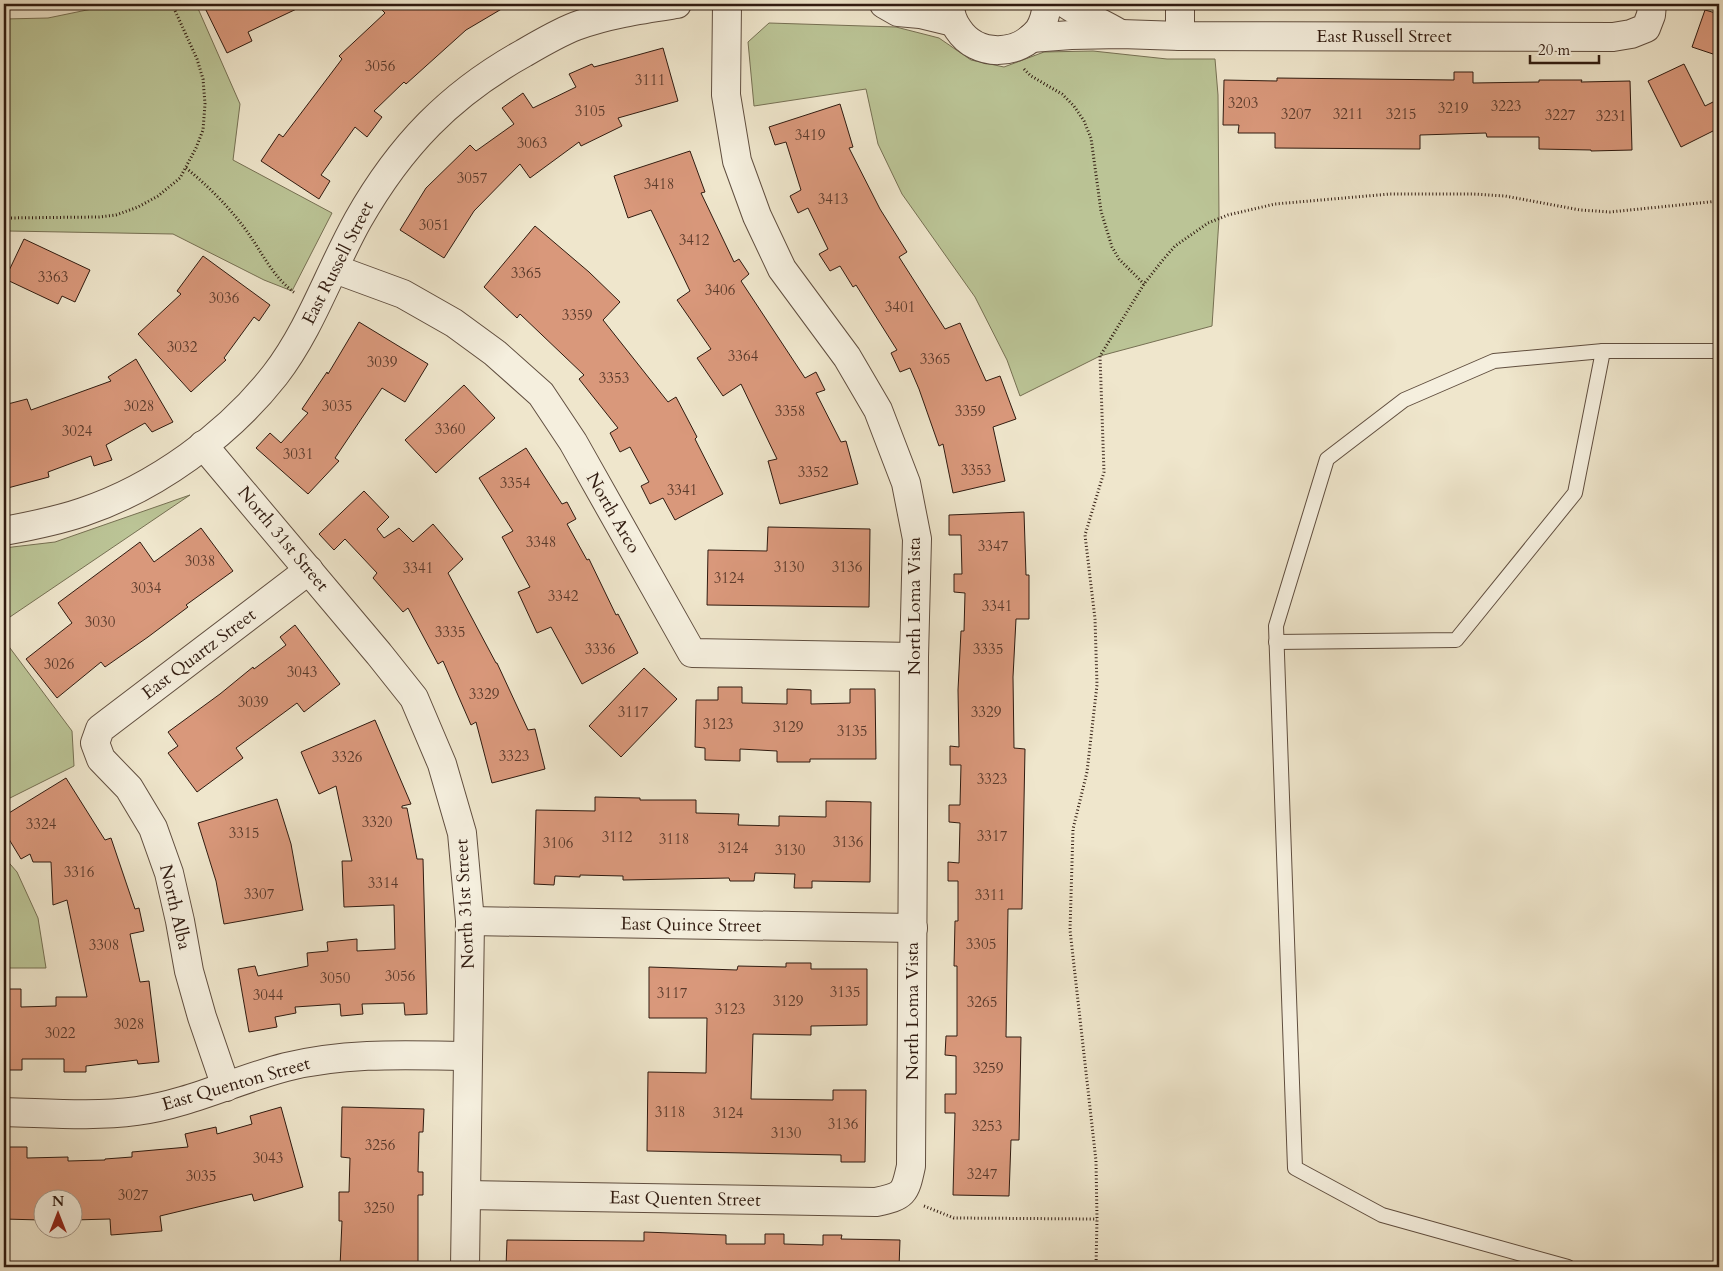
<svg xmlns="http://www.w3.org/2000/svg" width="1723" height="1271" font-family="Cardo,serif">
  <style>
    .green { fill: #bbc496; stroke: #767053 }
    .building { fill: #d9987b; stroke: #301b10; fill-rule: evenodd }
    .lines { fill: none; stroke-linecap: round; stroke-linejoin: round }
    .lane-casing { stroke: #604e3f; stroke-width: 16 }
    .street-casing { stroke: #604e3f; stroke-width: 30 }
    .path { stroke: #301b10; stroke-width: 3; stroke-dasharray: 1 2.5; stroke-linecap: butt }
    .lane { stroke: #f5efde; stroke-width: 14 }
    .street { stroke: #f5efde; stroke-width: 28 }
    .labels { text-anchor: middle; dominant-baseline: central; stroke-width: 5; stroke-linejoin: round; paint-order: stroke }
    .number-label { font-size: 15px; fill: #5a3a2b }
    .street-label { font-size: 18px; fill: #301b10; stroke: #f5efde }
  </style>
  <rect width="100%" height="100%" fill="#efe6cc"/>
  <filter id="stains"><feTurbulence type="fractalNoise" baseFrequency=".004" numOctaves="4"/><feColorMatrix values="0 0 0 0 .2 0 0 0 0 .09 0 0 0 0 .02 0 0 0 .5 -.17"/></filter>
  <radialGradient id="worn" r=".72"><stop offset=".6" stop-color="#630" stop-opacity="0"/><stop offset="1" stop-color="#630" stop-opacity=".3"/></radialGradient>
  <!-- green -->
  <g class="green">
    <path d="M116 4H196L240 104 233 160 332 213 292 291 264 280 173 234 8 231 4 216V19L48 18Z"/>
    <path d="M769 23 896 27 939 38 971 60 1004 67 1044 52 1093 51 1167 59H1215L1218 95 1219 219 1212 326 1100 356 1020 396 1007 360 975 297 902 194 878 144 866 89 754 106 748 42Z"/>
    <path d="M190 495 4 621V548L55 542Z"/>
    <path d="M4 640 72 731 74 766 4 801Z"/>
    <path d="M4 857 17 872 38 918 46 968H4Z"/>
  </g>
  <!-- building -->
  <g class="building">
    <path d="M203 4H307L248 32 252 41 227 53Z"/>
    <path d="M376 4H510L466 30 406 84 404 82 374 111 382 117 367 137 355 127 321 175 330 181 319 199 261 161 279 134 283 137 342 59 339 56 385 13Z"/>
    <path d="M1705 10 1719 14V56L1692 47Z"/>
    <path d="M663 48 678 101 618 118 622 126 581 146 579 142 530 178 520 164 474 211 444 258 400 230 426 188 470 145 476 151 514 124 502 108 523 93 533 108 576 87 569 74 592 64 594 67Z"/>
    <path d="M1684 64 1705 106 1719 99V128L1681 147 1648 81Z"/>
    <path d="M1454 72H1473V83L1539 82V80H1582L1581 82 1630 81 1632 150 1591 151V150L1539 149V137H1487L1486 133 1420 135V149L1275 148V133H1238L1239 125H1223L1224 80 1277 81V78L1454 80Z"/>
    <path d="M840 104 853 147 849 148 880 209 907 252 899 257 945 329 960 323 986 381 1000 376 1016 419 993 427 1005 481 953 493 943 444 939 446 919 389 910 368 900 372 891 353 897 350 856 285 853 287 840 266 830 271 819 254 828 249 808 208 798 213 790 196 801 190 786 142 775 145 769 127Z"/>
    <path d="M690 151 705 192 701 193 734 262 739 259 749 274 741 281 805 378 816 372 825 390 816 393 841 442 846 441 858 484 780 504 768 461 777 459 741 384 723 396 697 358 711 349 677 300 690 291 651 210 628 218 614 176Z"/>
    <path d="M535 226 589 272 620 302 603 320 668 402 676 397 697 437 695 439 723 494 675 520 663 498 650 504 641 486 649 482 630 447 620 452 610 433 618 428 579 379 584 375 520 314 517 318 484 287Z"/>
    <path d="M24 239 90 270 75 302 62 296 58 304 5 279Z"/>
    <path d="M203 256 270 305 259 321 254 317 224 358 226 360 191 392 138 334 181 294 177 291Z"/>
    <path d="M359 322 428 364 405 402 382 388 335 458 339 461 308 494 256 448 270 433 281 443 308 413 302 409 327 372 328 374Z"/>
    <path d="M136 359 173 422 152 432 145 423 106 445 112 460 94 466 91 456 48 472 49 477 4 489V405L27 399 31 410 111 381 108 377Z"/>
    <path d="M464 385 495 418 436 473 405 440Z"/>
    <path d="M526 448 562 504 567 502 576 519 567 524 587 560 589 559 616 615 618 614 638 653 582 684 551 627 537 633 518 592 530 587 502 537 513 531 479 478Z"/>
    <path d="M364 491 389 517 377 529 384 538 399 528 413 542 433 524 463 559 448 573 496 663H497L528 730 535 729 545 769 492 783 476 722 471 725 443 661 438 664 408 608 403 612 373 578 377 573 345 539 334 550 319 534Z"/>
    <path d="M1024 512 1026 575H1029V619H1016L1013 677 1014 748 1025 749 1022 909H1008L1006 1037H1021L1019 1140H1011L1009 1196 953 1195 955 1113H945V1094H956V1056L945 1055 946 1036H957V966H954L955 921H958V881H948V862L959 863 960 823 949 822V805H960L961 765H950V746L959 747 958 690 961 631H964L965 593 954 592V574H962L961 535H949V515Z"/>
    <path d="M768 527 870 529 869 607 707 605 708 550 767 551Z"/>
    <path d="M201 528 233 571 186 605 188 607 148 637 105 667 101 662 57 698 26 659 72 623 58 603 140 542 154 562Z"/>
    <path d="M295 625 340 684 304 712 297 703 236 748 243 758 197 792 168 753 178 746 168 732 220 694 253 667 254 669 286 645 280 637Z"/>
    <path d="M644 668 677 699 621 757 589 726Z"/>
    <path d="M718 687H742V703L787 704V689L811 690V704L850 703V689H875L876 759H810V762H777V751L740 749V761L705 760V748L695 747 696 700H718Z"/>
    <path d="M375 720 411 804 402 806V808H407L417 859H423L427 1014 405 1015 404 1003 362 1004 363 1014 341 1016 340 1004 295 1007 296 1013 275 1017 277 1027 249 1032 238 969 255 966 258 976 308 966 307 953 328 951 327 942 357 939V951L395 949 394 905 344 907 342 861H352L336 786 319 794 301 752Z"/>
    <path d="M66 778 105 840 111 838 135 909 139 908 144 931 130 934 140 982 149 981 159 1062 138 1064 137 1060 86 1066V1072H64V1059H22V1070H4V989H21V1007L56 1006V997H87L67 900 53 905 51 862H33L30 854 21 859 4 831V816Z"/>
    <path d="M595 797 640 798V800H696V813L739 814 738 825 779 826V816L826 817V801L871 802 870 882 812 881V888H794L795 874 755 873 754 881H730L729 878 623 880V876L580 875V877L555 876 554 885 534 884 536 810 595 811Z"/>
    <path d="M277 799 291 844 303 910 224 924 216 881 198 823Z"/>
    <path d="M786 963H811V969H867V1025L811 1026V1035L753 1034 751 1099 833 1100V1090H866L865 1162H841V1155L647 1151 648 1072 706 1073 707 1018H649V967L737 970 738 966 786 967Z"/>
    <path d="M281 1107 303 1187 254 1201 252 1194 160 1216 162 1231 111 1235 110 1219 73 1220V1231H41V1220L4 1219V1147H27V1158L68 1157V1161L105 1160V1159L132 1157V1152L188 1147 185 1134 216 1127 217 1134 252 1124 250 1116ZM42 1198H72V1228H42Z"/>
    <path d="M342 1107 424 1109 423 1132H419L418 1172H423V1195H418V1267H340L342 1221H339V1192H349L350 1158 341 1157Z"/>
    <path d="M644 1232 726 1235V1244H765V1234H784V1244L823 1245V1235H842L841 1239 900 1240 899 1267H506L507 1240 644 1241Z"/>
  </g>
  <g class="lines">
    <defs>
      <g id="lane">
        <path d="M1276 642 1456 640 1575 493 1603 351"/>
        <path d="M1568 1267 1382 1215 1295 1168 1276 626 1327 459 1404 400 1494 361 1603 351H1719"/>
      </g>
      <g id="street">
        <path d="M884 4 898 12 920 14 953 22"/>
        <path d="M950 4C950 13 953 22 958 29 977 58 1019 56 1039 30 1044 22 1046 13 1047 4"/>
        <path d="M1066 4C1082 15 1100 22 1117 32"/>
        <path d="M1180 36V4"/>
        <path d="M1031 38 1071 35 1121 34 1180 36 1613 37 1631 34 1646 28 1651 15 1652 4"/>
        <path d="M335 269 403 294 454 323 495 353 541 394 573 442 692 653 914 657"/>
        <path d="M203 445 379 654 414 698 442 764 462 833 470 921 465 1267"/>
        <path d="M4 531C31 526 57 521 83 512 155 488 228 435 275 375 311 328 329 272 358 220 400 146 450 94 524 53 541 43 558 33 576 26 608 14 644 9 677 4"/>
        <path d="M470 921 913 928"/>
        <path d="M226 1087 202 1017 189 971 180 921 169 873 153 828 129 788 101 759 95 743 100 729 309 570"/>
        <path d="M4 1112C48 1113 93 1117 137 1111 189 1104 236 1080 286 1067 346 1052 407 1055 468 1056"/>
        <path d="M466 1195 876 1202C904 1196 905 1194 911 1166L914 657 917 539 906 483 878 410 847 357 782 269 757 216 737 161 726 95 727 4"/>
      </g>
    </defs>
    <!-- lane casing -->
    <use href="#lane" class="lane-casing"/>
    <!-- street casing -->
    <use href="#street" class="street-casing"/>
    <!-- path -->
    <g class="path">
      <path d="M1024 69 1031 76 1062 94 1074 106 1084 121 1091 138 1101 211 1112 247 1119 259 1144 284"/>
      <path d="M186 168C207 185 227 205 243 226 260 248 272 277 295 293"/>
      <path d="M4 218 99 217 116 215 138 207 158 196 180 178 196 148 203 130 205 104 203 79 197 59 172 4"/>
      <path d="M924 1206 954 1218 1097 1219"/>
      <path d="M1096 1267 1097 1219 1096 1161 1070 930 1073 829 1087 772 1097 685 1095 619 1085 535 1104 472 1100 356 1144 284 1162 261 1175 246 1208 223 1228 215 1275 204 1390 194H1473L1505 196 1580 210 1610 212 1719 201"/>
    </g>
    <!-- lane -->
    <use href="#lane" class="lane"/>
    <!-- street -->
    <use href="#street" class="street"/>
  </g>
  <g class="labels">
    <!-- number labels -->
    <g class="number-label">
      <text x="380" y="66">3056</text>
      <text x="650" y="80">3111</text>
      <text x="1243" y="103">3203</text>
      <text x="1506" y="106">3223</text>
      <text x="1453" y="108">3219</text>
      <text x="590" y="111">3105</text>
      <text x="1296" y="114">3207</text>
      <text x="1348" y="114">3211</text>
      <text x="1401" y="114">3215</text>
      <text x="1560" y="115">3227</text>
      <text x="1611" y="116">3231</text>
      <text x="810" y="135">3419</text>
      <text x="532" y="143">3063</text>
      <text x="472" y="178">3057</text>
      <text x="659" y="184">3418</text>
      <text x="833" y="199">3413</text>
      <text x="434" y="225">3051</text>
      <text x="694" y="240">3412</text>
      <text x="526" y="273">3365</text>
      <text x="53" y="277">3363</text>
      <text x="720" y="290">3406</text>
      <text x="224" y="298">3036</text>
      <text x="900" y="307">3401</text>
      <text x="577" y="315">3359</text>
      <text x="182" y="347">3032</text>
      <text x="743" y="356">3364</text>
      <text x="935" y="359">3365</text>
      <text x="382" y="362">3039</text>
      <text x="614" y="378">3353</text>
      <text x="139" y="406">3028</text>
      <text x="337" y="406">3035</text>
      <text x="790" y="411">3358</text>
      <text x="970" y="411">3359</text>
      <text x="450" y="429">3360</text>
      <text x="77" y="431">3024</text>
      <text x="298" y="454">3031</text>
      <text x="976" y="470">3353</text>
      <text x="813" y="472">3352</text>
      <text x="515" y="483">3354</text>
      <text x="682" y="490">3341</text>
      <text x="541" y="542">3348</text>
      <text x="993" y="546">3347</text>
      <text x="200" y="561">3038</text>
      <text x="789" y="567">3130</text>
      <text x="847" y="567">3136</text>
      <text x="418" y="568">3341</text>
      <text x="729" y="578">3124</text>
      <text x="146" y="588">3034</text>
      <text x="563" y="596">3342</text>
      <text x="997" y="606">3341</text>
      <text x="100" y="622">3030</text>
      <text x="450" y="632">3335</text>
      <text x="600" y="649">3336</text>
      <text x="988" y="649">3335</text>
      <text x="59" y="664">3026</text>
      <text x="302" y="672">3043</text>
      <text x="484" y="694">3329</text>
      <text x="253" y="702">3039</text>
      <text x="633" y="712">3117</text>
      <text x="986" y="712">3329</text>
      <text x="718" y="724">3123</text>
      <text x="788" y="727">3129</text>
      <text x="852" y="731">3135</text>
      <text x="514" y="756">3323</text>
      <text x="347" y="757">3326</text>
      <text x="992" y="779">3323</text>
      <text x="377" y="822">3320</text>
      <text x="41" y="824">3324</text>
      <text x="244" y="833">3315</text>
      <text x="992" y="836">3317</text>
      <text x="617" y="837">3112</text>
      <text x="674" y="839">3118</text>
      <text x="848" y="842">3136</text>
      <text x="558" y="843">3106</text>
      <text x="733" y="848">3124</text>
      <text x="790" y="850">3130</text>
      <text x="79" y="872">3316</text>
      <text x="383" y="883">3314</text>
      <text x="259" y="894">3307</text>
      <text x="990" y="895">3311</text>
      <text x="981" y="944">3305</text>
      <text x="104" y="945">3308</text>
      <text x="400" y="976">3056</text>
      <text x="335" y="978">3050</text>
      <text x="845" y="992">3135</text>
      <text x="672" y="993">3117</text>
      <text x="268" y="995">3044</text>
      <text x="788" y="1001">3129</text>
      <text x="982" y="1002">3265</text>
      <text x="730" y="1009">3123</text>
      <text x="129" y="1024">3028</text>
      <text x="60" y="1033">3022</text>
      <text x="988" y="1068">3259</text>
      <text x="670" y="1112">3118</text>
      <text x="728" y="1113">3124</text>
      <text x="843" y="1124">3136</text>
      <text x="987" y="1126">3253</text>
      <text x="786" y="1133">3130</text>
      <text x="380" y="1145">3256</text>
      <text x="268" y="1158">3043</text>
      <text x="982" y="1174">3247</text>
      <text x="201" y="1176">3035</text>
      <text x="133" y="1195">3027</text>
      <text x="379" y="1208">3250</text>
    </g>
    <!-- street labels -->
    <g class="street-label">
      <text x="1384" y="36">East Russell Street</text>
      <text transform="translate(338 263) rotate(-63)">East Russell Street</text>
      <text transform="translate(613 513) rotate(60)">North Arco</text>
      <text transform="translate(283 539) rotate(50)">North 31st Street</text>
      <text transform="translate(914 606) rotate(-90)">North Loma Vista</text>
      <text transform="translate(199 654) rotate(-37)">East Quartz Street</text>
      <text transform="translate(465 904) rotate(-93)">North 31st Street</text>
      <text transform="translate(175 907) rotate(77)">North Alba</text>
      <text transform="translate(691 925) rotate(1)">East Quince Street</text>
      <text transform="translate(912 1011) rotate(-90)">North Loma Vista</text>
      <text transform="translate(236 1084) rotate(-16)">East Quenton Street</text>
      <text transform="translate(685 1199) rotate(1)">East Quenten Street</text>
    </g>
  </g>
  <!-- margin -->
  <rect width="1723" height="1271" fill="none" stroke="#efe6cc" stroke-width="20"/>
  <rect x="5" y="5" width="1713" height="1261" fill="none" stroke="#301b10" stroke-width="2.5"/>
  <rect x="10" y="10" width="1703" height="1251" fill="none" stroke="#301b10"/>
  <!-- north arrow -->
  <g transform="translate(58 1214)"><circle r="24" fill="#f5efde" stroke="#a69a8c"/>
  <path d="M0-4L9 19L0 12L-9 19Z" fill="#8f2418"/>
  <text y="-8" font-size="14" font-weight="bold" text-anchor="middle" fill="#301b10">N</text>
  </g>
  <!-- scale -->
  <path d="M1530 55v8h69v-8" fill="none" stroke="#301b10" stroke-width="2.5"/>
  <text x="1538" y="55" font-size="15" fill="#301b10" stroke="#f5efde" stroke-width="4" paint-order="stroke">20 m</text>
  <rect width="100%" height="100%" filter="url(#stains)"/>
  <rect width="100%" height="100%" fill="url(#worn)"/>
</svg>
